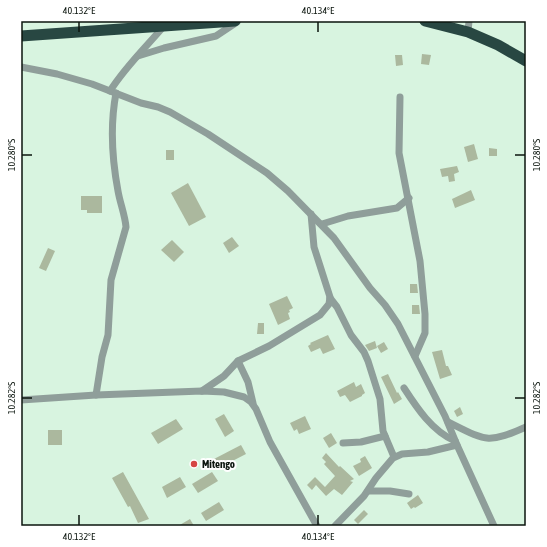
<svg xmlns="http://www.w3.org/2000/svg" width="547" height="547" font-family="'Asap Condensed',sans-serif">
  <style>
    .building { fill: #abb89e }
    .lines { fill: none; stroke-linecap: round; stroke-linejoin: round }
    .minor { stroke: #8f9e9a; stroke-width: 7 }
    .highway { stroke: #284742; stroke-width: 11 }
    .ticks { fill: none; stroke: #0b150e; stroke-width: 1.5 }
    .poi-dot { fill: #d54544; stroke: #fff; stroke-width: 1.5 }
    .labels { text-anchor: middle; dominant-baseline: central; stroke-width: 4; stroke-linejoin: round; paint-order: stroke }
    .poi-label { font-size: 11px; font-weight: bold; fill: #0b150e; stroke: #fff; text-anchor: start }
    .neatline { fill: none; stroke: #0b150e; stroke-width: 1.5 }
    .ticks-label { font-size: 10px; text-anchor: middle; fill: #0b150e }
  </style>
  <rect width="100%" height="100%" fill="#d8f4e0"/>
  <!-- building -->
  <g class="building">
    <path d="M422 54 431 55 429 65 421 64Z"/>
    <path d="M395 55H402L403 65 396 66Z"/>
    <path d="M474 144 478 159 468 162 464 147Z"/>
    <path d="M489 148 497 149V156H489Z"/>
    <rect x="166" y="150" width="8" height="10"/>
    <path d="M457 166 459 172 454 174 455 181 449 182 448 176 442 177 440 169Z"/>
    <path d="M188 183 206 217 189 226 171 193Z"/>
    <path d="M471 190 475 200 455 208 452 199Z"/>
    <path d="M81 196H102V213H87V210H81Z"/>
    <path d="M232 237 239 246 229 253 223 243Z"/>
    <path d="M172 240 184 252 174 262 161 250Z"/>
    <path d="M48 248 55 251 46 271 39 268Z"/>
    <path d="M410 284H417L418 293H410Z"/>
    <path d="M287 296 293 308 289 310 290 312 288 313 290 319 278 325 269 304Z"/>
    <path d="M412 305H419L420 314H412Z"/>
    <path d="M258 323H264V334H257Z"/>
    <path d="M328 335 335 349 323 354 320 348 311 352 308 346 311 344 310 343Z"/>
    <path d="M375 341 377 348 369 351 365 345Z"/>
    <path d="M384 342 388 349 381 353 377 346Z"/>
    <path d="M442 350 446 366H448L452 375 440 379 432 352Z"/>
    <path d="M388 374 397 393 398 392 402 399 394 404 381 377Z"/>
    <path d="M354 382 356 387 361 384 365 393 362 395V396L350 402 345 395 340 397 337 391Z"/>
    <path d="M460 407 463 414 457 417 454 411Z"/>
    <path d="M224 414 234 431 225 437 215 419Z"/>
    <path d="M305 416 311 429 299 434 297 429 294 431 290 423Z"/>
    <path d="M176 419 183 429 158 444 151 433Z"/>
    <rect x="48" y="430" width="14" height="15"/>
    <path d="M331 433 337 443 329 448 323 438Z"/>
    <path d="M241 445 246 454 217 469 212 460Z"/>
    <path d="M326 453 339 467 340 466 354 479 350 481 353 482 342 495 334 489 326 496 316 485 312 490 307 485 315 477 325 487 335 476 324 464 326 462 322 458Z"/>
    <path d="M365 456 372 468 359 476 353 466 361 462 360 459Z"/>
    <path d="M123 472 149 519 138 523 130 506 128 507 112 478Z"/>
    <path d="M212 472 218 481 198 493 192 484Z"/>
    <path d="M180 477 186 487 167 498 162 487Z"/>
    <path d="M418 495 423 503 415 508 414 507 411 509 407 503Z"/>
    <path d="M219 502 224 510 206 521 201 513Z"/>
    <path d="M364 510 368 514 358 524 354 520Z"/>
    <path d="M190 519 194 526H178Z"/>
  </g>
  <g class="lines">
    <!-- minor -->
    <g class="minor">
      <path d="M468 32 469 21"/>
      <path d="M138 56 164 48 216 36 237 22"/>
      <path d="M21 67 57 74 92 84 141 103 158 107 170 112 208 134 267 173 288 191 334 238 370 288 385 305 398 324 445 416 457 445 494 526"/>
      <path d="M110 91C125 67 146 47 164 26"/>
      <path d="M400 97 399 153 420 261 425 314V333L415 356"/>
      <path d="M322 224 348 216 397 208 409 198"/>
      <path d="M330 298 337 307 351 335 364 352 368 361 380 399 383 431 394 457"/>
      <path d="M238 361 248 382 253 403"/>
      <path d="M404 388C417 408 432 431 455 441"/>
      <path d="M202 391 224 376 238 361 269 346 320 315 329 304 330 297 314 247 311 214"/>
      <path d="M96 395 102 357 108 335 111 280 126 227C125 215 120 203 118 191 112 159 110 125 116 93"/>
      <path d="M21 400 96 395 202 391 224 392 244 397 251 402 256 409 270 442 317 526"/>
      <path d="M448 422C486 441 487 444 526 427"/>
      <path d="M343 443 361 442 385 436"/>
      <path d="M368 491H390L409 494"/>
      <path d="M335 526 364 496 376 478 393 458 402 454 428 452 457 445"/>
    </g>
    <!-- highway -->
    <g class="highway">
      <path d="M425 21 468 32 498 45 526 61"/>
      <path d="M21 36 235 21"/>
    </g>
  </g>
  <!-- ticks -->
  <path class="ticks" d="M79 22V32M318 22V32M22 155H32M515 155H525M22 398H32M515 398H525M79 515V525M318 515V525"/>
  <!-- markers -->
  <circle class="poi-dot" cx="194" cy="464" r="4"/>
  <g class="labels">
    <!-- poi labels -->
    <g class="poi-label">
      <text x="202" y="464">Mitengo</text>
    </g>
  </g>
  <!-- border -->
  <rect width="547" height="547" fill="none" stroke="#ffffff" stroke-width="44"/>
  <rect x="22" y="22" width="503" height="503" class="neatline"/>
  <g class="ticks-label">
    <text x="79" y="14">40.132°E</text>
    <text x="318" y="14">40.134°E</text>
    <text transform="translate(11 155) rotate(-90)" y="4">10.280°S</text>
    <text transform="translate(536 155) rotate(-90)" y="4">10.280°S</text>
    <text transform="translate(11 398) rotate(-90)" y="4">10.282°S</text>
    <text transform="translate(536 398) rotate(-90)" y="4">10.282°S</text>
    <text x="79" y="540">40.132°E</text>
    <text x="318" y="540">40.134°E</text>
  </g>
</svg>
